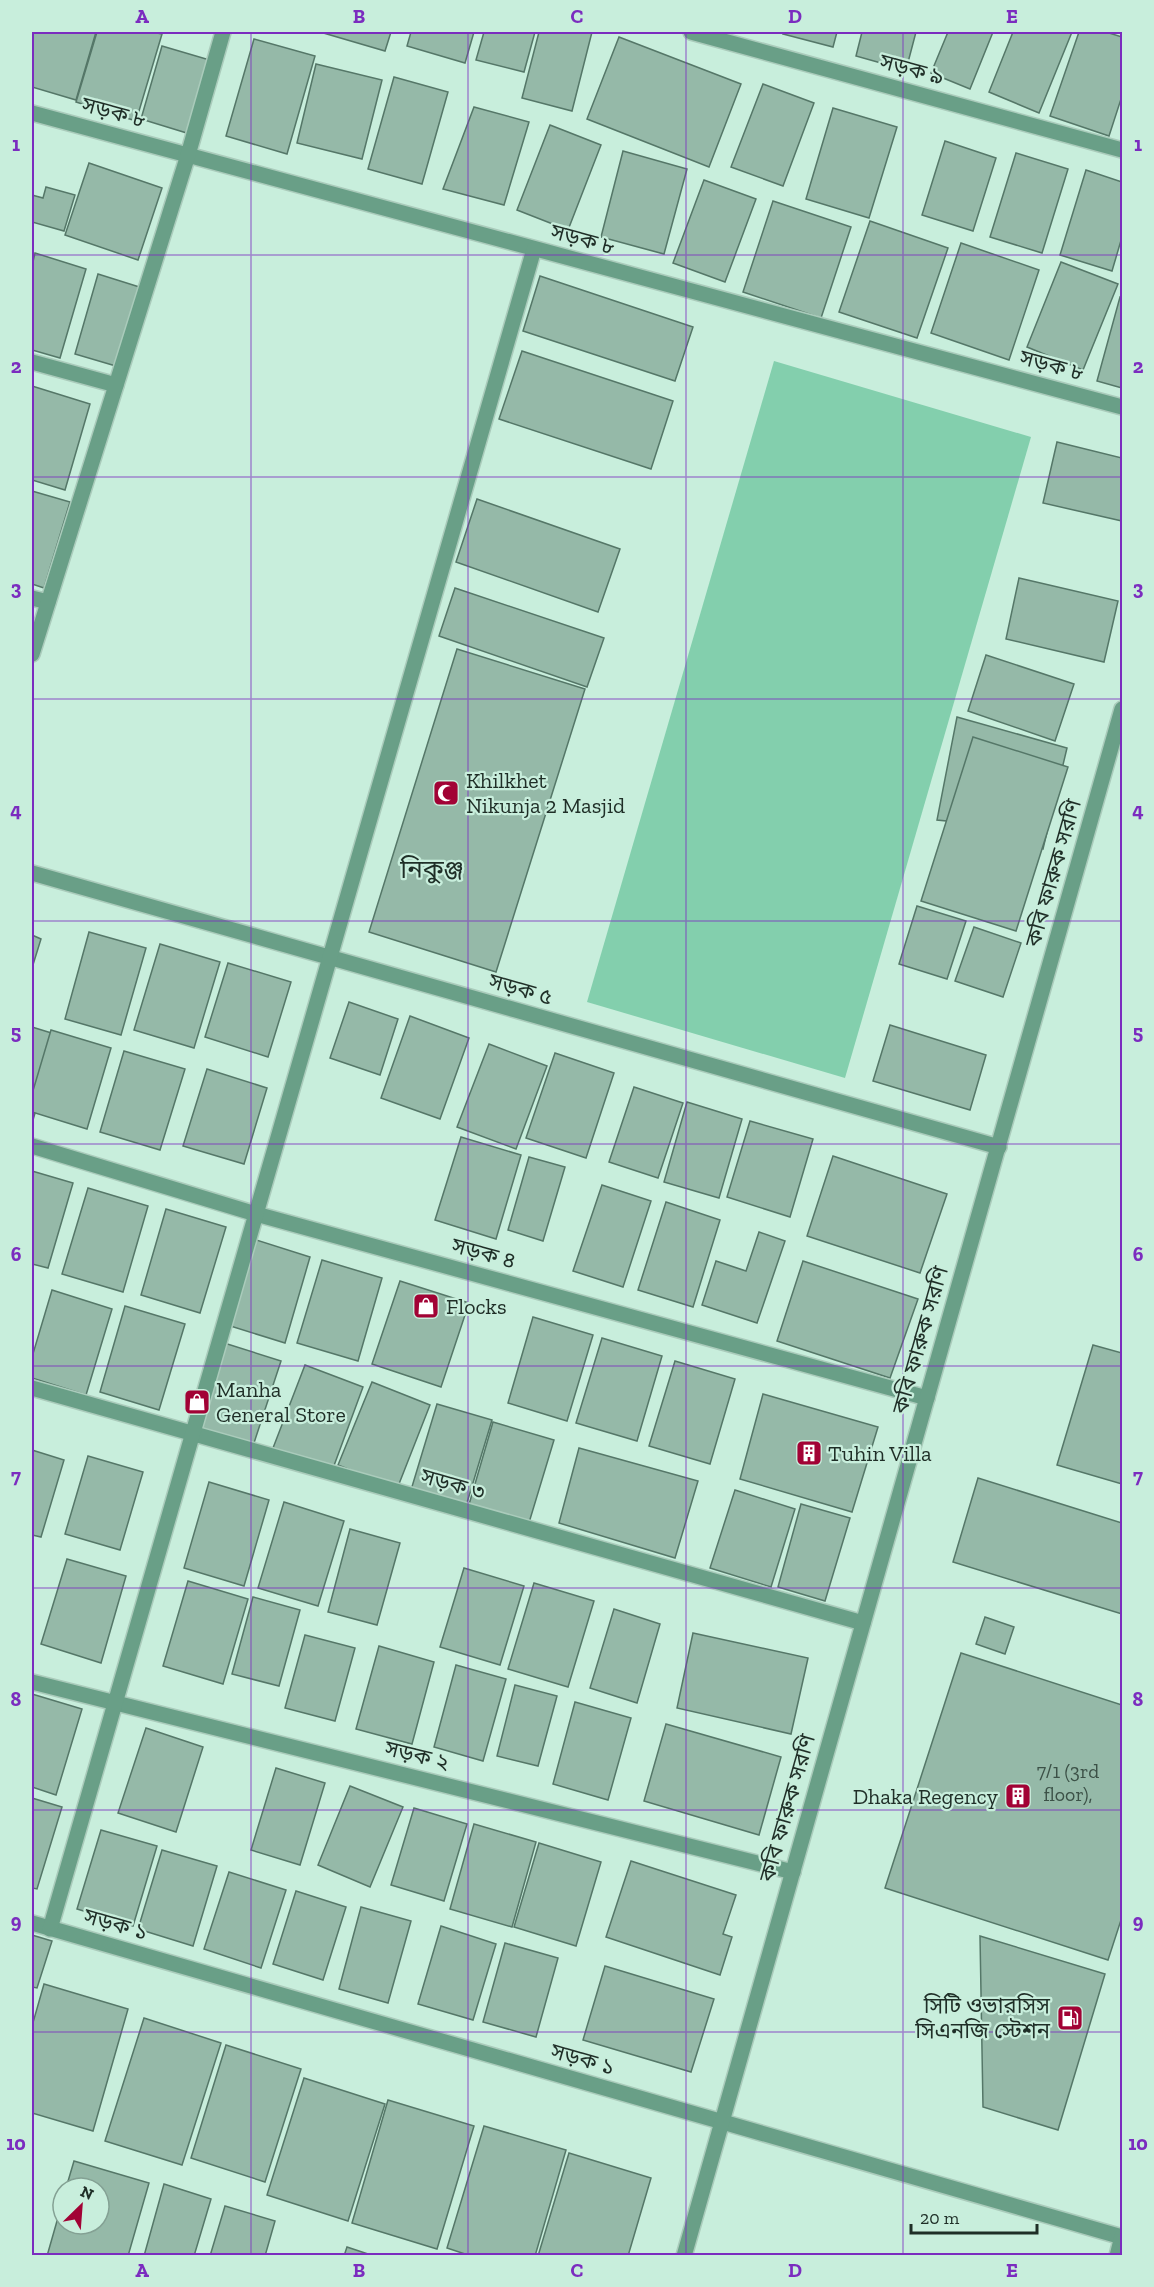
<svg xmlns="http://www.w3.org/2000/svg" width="1154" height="2287" font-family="'Zilla Slab','Noto Sans Bengali',serif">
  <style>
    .green { fill: #83cfad }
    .building { fill: #95b9a8; stroke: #557768; stroke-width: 1.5 }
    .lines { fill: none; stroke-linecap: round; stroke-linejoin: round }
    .street-casing { stroke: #aacbbb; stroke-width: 18 }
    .street { stroke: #699f87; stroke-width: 15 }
    .grid { fill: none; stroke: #7b2cbf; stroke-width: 1.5; stroke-opacity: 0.55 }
    .labels { text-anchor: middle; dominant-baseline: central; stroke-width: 4.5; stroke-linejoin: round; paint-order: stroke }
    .number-label { font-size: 20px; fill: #3c5147 }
    .street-label { font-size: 22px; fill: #1f2e27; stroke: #c8eedc }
    .poi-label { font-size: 22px; fill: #1f2e27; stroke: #c8eedc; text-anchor: start }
    .quarter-label { font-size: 26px; fill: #1f2e27; stroke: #c8eedc }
    .neatline { fill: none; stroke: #7b2cbf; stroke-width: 2 }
    .grid-label { font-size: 20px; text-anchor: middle; font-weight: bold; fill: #7b2cbf }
  </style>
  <rect width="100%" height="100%" fill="#c8eedc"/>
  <!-- green -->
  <path class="green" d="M774 361 1031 437 845 1078 587 1002Z"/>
  <!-- building -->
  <g class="building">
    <path d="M32 32H96L76 100 32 87Z"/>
    <path d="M97 32H152L162 34 136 121 76 102Z"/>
    <path d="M320 32H391L385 51Z"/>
    <path d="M411 32H474L465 63 407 46Z"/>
    <path d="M484 32H535L524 72 476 60Z"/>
    <path d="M539 32H592L572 111 522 98Z"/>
    <path d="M784 32H837L833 47 783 34Z"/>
    <path d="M862 32H916L906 70 856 56Z"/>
    <path d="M948 32H993L970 89 931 73Z"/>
    <path d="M1013 32H1072L1039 113 989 92Z"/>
    <path d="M1079 32H1106L1122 37V96L1109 136 1050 116Z"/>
    <path d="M619 37 741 84 709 167 587 119Z"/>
    <path d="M254 39 315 56 287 154 226 136Z"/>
    <path d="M162 46 213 61 190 134 141 119Z"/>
    <path d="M316 64 382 80 362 159 297 143Z"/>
    <path d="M394 77 448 92 422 184 368 169Z"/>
    <path d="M763 84 814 103 783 186 731 167Z"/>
    <path d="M474 107 529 122 504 205 443 189Z"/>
    <path d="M833 108 897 127 869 218 806 199Z"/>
    <path d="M550 125 601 145 568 230 517 210Z"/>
    <path d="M945 141 996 158 973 231 922 215Z"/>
    <path d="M623 151 687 169 664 254 601 237Z"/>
    <path d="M1016 153 1068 169 1042 253 990 237Z"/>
    <path d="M89 163 162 188 138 260 65 235Z"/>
    <path d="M1086 170 1122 182V237L1112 271 1060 255Z"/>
    <path d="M704 180 756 199 725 282 673 263Z"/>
    <path d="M46 187 75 195 64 231 32 222V195L43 198Z"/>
    <path d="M773 201 851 227 821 318 743 292Z"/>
    <path d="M870 221 948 248 917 338 839 312Z"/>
    <path d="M961 243 1039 270 1009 360 931 333Z"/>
    <path d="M35 253 86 269 60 358 32 350V266Z"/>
    <path d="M1061 262 1118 284 1083 370 1027 347Z"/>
    <path d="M98 274 149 290 126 369 75 354Z"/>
    <path d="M540 276 693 327 675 381 523 331Z"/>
    <path d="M1120 297 1122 298V388L1097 381Z"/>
    <path d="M522 351 673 401 651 469 499 419Z"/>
    <path d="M32 386 90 404 65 490 32 480Z"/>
    <path d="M1057 442 1122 458V521L1043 503Z"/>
    <path d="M32 491 70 502 44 588 32 584Z"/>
    <path d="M477 499 620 549 598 612 456 562Z"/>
    <path d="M1019 578 1118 601 1104 662 1006 639Z"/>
    <path d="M455 588 604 638 587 687 439 636Z"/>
    <path d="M457 649 585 689 496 972 369 932Z"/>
    <path d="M986 655 1074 684 1055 741 968 711Z"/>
    <path d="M957 717 1067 748 1043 849 987 825 937 820Z"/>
    <path d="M973 737 1068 767 1016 931 921 901Z"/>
    <path d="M917 906 966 921 947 979 899 964Z"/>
    <path d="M974 927 1021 943 1003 997 955 981Z"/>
    <path d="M89 932 146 948 121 1035 65 1019Z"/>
    <path d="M32 935 41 939 32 968Z"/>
    <path d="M160 944 220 962 194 1048 134 1030Z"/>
    <path d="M228 963 291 982 268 1057 205 1037Z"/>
    <path d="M349 1002 398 1019 380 1075 330 1058Z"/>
    <path d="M410 1016 469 1038 440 1119 381 1098Z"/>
    <path d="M890 1025 986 1055 970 1110 873 1081Z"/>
    <path d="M32 1027 58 1035 33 1120H32Z"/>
    <path d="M51 1030 111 1048 87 1129 32 1112V1094Z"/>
    <path d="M489 1044 547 1066 516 1149 457 1127Z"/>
    <path d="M124 1051 185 1069 160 1150 100 1132Z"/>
    <path d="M555 1053 614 1073 586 1158 526 1138Z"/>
    <path d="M207 1069 267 1088 244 1164 183 1146Z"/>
    <path d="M634 1087 683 1103 658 1178 609 1162Z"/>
    <path d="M687 1102 742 1119 719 1198 664 1182Z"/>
    <path d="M750 1121 813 1139 790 1217 727 1197Z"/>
    <path d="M461 1137 521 1155 496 1239 435 1220Z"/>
    <path d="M833 1156 947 1194 920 1273 807 1236Z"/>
    <path d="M529 1157 565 1167 543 1241 508 1230Z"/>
    <path d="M32 1171 73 1183 48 1268 32 1264Z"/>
    <path d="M602 1185 651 1201 623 1287 573 1271Z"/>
    <path d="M88 1188 148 1206 123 1292 62 1274Z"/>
    <path d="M666 1202 720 1220 693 1307 638 1290Z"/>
    <path d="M166 1209 226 1227 200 1313 141 1295Z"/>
    <path d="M759 1232 785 1241 757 1323 702 1305 716 1261 746 1271Z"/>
    <path d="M250 1238 310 1257 285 1343 224 1324Z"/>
    <path d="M322 1260 382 1278 358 1361 297 1343Z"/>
    <path d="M803 1261 918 1299 890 1378 777 1341Z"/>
    <path d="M400 1281 469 1303 441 1387 372 1364Z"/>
    <path d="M52 1290 112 1309 86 1395 32 1378V1357Z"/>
    <path d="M125 1306 185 1324 159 1410 100 1392Z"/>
    <path d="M533 1317 593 1335 567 1421 508 1403Z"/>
    <path d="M602 1338 662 1356 637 1441 576 1423Z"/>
    <path d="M221 1342 281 1361 253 1446 194 1426Z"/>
    <path d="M1093 1345 1122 1353V1484L1057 1465Z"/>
    <path d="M675 1361 735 1379 710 1464 649 1446Z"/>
    <path d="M305 1365 363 1387 332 1471 273 1448Z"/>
    <path d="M372 1382 430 1405 397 1489 338 1465Z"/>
    <path d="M763 1394 878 1427 852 1512 740 1479Z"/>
    <path d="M437 1404 492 1420 466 1506 411 1490Z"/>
    <path d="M493 1422 554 1440 528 1526 468 1508Z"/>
    <path d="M579 1448 698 1481 675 1558 559 1523Z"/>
    <path d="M32 1450 64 1460 41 1537 32 1535Z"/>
    <path d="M88 1456 143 1472 120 1550 65 1534Z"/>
    <path d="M978 1478 1122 1523V1614L953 1562Z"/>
    <path d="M209 1482 269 1500 244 1586 184 1568Z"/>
    <path d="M735 1490 795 1509 771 1587 710 1568Z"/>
    <path d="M284 1502 344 1521 318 1606 258 1588Z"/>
    <path d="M801 1504 850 1518 825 1601 778 1587Z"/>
    <path d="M350 1529 400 1543 377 1625 328 1612Z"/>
    <path d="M67 1559 126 1576 101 1663 41 1644Z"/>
    <path d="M464 1568 524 1586 500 1665 440 1647Z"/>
    <path d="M188 1581 248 1599 223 1684 163 1666Z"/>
    <path d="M534 1583 594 1601 568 1687 508 1669Z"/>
    <path d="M253 1597 300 1610 279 1686 232 1674Z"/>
    <path d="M614 1609 660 1624 637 1703 590 1688Z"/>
    <path d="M985 1617 1014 1627 1005 1654 976 1644Z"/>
    <path d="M693 1633 808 1658 791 1734 677 1708Z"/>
    <path d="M305 1635 355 1648 335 1721 285 1708Z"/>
    <path d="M379 1646 434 1662 412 1744 356 1729Z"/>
    <path d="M961 1653 1122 1705V1917L1108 1960 885 1888Z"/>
    <path d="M456 1665 506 1679 483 1761 434 1747Z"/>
    <path d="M515 1685 557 1696 538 1766 497 1756Z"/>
    <path d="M32 1694 82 1709 56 1795 32 1787Z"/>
    <path d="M575 1702 631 1718 608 1800 553 1784Z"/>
    <path d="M666 1724 781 1757 759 1835 644 1801Z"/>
    <path d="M146 1728 203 1747 176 1832 118 1813Z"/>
    <path d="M276 1768 325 1783 300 1865 251 1850Z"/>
    <path d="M350 1786 403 1807 370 1887 318 1865Z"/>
    <path d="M32 1798 62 1807 37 1889 32 1888Z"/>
    <path d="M414 1808 467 1824 444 1901 391 1885Z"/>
    <path d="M474 1824 536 1842 512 1927 450 1909Z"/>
    <path d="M101 1830 157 1846 133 1926 77 1909Z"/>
    <path d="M539 1843 601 1862 576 1946 514 1927Z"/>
    <path d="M162 1850 217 1866 193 1946 138 1929Z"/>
    <path d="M631 1861 736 1895 723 1934 732 1937 720 1975 606 1937Z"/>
    <path d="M229 1872 286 1890 261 1968 204 1949Z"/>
    <path d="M296 1891 346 1907 323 1980 273 1964Z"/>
    <path d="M361 1907 411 1921 388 2003 339 1989Z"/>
    <path d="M441 1926 496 1944 473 2020 418 2004Z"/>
    <path d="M32 1935 52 1941 37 1988 32 1987Z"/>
    <path d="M980 1936 1105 1974 1058 2130 983 2107Z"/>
    <path d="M505 1943 558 1958 536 2037 483 2022Z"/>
    <path d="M605 1966 714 1999 691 2072 583 2040Z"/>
    <path d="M44 1984 128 2009 93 2131 32 2113V2026Z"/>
    <path d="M144 2018 221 2043 182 2165 105 2141Z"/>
    <path d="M226 2045 301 2069 265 2182 191 2158Z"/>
    <path d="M304 2078 385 2104 348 2221 267 2195Z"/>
    <path d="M388 2100 474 2126 437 2249 352 2223Z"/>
    <path d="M484 2126 566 2150 535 2256H471L447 2248Z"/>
    <path d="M569 2153 651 2178 628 2256H538Z"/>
    <path d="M74 2161 149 2183 128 2256H47L63 2200V2224H99V2188H66Z"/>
    <path d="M164 2184 211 2199 194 2256H144Z"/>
    <path d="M225 2206 275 2221 265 2256H210Z"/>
    <path d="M347 2247 374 2256H344Z"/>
  </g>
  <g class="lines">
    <defs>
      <g id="street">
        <path d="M691 32 1122 150"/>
        <path d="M32 113 1122 407"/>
        <path d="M32 362 116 385"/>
        <path d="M32 598 48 602"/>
        <path d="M32 654 188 155 223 32"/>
        <path d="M32 873 999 1147"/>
        <path d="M32 1146 256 1214 927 1398"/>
        <path d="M32 1388 863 1623"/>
        <path d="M32 1682 793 1872"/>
        <path d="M32 1923 1122 2237"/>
        <path d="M50 1929 534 249"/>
        <path d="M684 2256 1122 709"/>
        <path d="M1117 2256 1122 2236"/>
      </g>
    </defs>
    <!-- street casing -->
    <use href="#street" class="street-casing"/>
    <!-- street -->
    <use href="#street" class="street"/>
  </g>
  <!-- grid -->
  <path class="grid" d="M251 32V2256M468 32V2256M686 32V2256M903 32V2256M32 255H1122M32 477H1122M32 699H1122M32 921H1122M32 1144H1122M32 1366H1122M32 1588H1122M32 1810H1122M32 2032H1122"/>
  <!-- icons -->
  <defs>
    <symbol id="mosque-square" viewBox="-11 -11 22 22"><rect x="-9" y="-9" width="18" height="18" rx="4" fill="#a20235" stroke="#c8eedc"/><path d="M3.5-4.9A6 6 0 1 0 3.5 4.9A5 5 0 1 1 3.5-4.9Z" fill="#fff"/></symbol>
    <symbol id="shop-square" viewBox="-11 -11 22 22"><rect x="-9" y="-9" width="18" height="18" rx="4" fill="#a20235" stroke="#c8eedc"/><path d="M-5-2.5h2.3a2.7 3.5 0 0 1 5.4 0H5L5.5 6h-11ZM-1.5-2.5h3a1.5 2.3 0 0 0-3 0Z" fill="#fff"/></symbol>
    <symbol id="building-square" viewBox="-11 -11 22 22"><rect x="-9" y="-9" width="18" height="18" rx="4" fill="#a20235" stroke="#c8eedc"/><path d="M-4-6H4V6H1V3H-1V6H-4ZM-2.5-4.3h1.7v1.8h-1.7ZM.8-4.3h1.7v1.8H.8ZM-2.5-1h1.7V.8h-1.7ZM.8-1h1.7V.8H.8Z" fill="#fff"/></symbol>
    <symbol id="fuel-square" viewBox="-11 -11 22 22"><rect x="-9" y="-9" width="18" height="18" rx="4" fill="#a20235" stroke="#c8eedc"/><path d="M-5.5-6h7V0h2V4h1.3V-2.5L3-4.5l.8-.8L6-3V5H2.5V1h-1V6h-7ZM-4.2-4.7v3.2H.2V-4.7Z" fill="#fff"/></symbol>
  </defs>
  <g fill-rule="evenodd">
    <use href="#mosque-square" x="431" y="778" width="30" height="30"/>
    <use href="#shop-square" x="411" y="1291" width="30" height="30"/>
    <use href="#shop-square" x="182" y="1387" width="30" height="30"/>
    <use href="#building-square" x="794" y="1438" width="30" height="30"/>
    <use href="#building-square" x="1003" y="1781" width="30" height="30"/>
    <use href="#fuel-square" x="1055" y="2003" width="30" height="30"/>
  </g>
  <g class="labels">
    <!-- number labels -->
    <g class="number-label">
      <text x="1068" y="1771">7/1 (3rd<tspan x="1068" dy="23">floor),</tspan></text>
    </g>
    <!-- street labels -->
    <g class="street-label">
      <text transform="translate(912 69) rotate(15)">সড়ক ৯</text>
      <text transform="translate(114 112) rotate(15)">সড়ক ৮</text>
      <text transform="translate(583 239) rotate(15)">সড়ক ৮</text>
      <text transform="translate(1052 365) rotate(15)">সড়ক ৮</text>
      <text transform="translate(1053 873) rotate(-74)">কবি ফারুক সরণি</text>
      <text transform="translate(521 989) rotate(16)">সড়ক ৫</text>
      <text transform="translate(484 1253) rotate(15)">সড়ক ৪</text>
      <text transform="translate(920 1340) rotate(-74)">কবি ফারুক সরণি</text>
      <text transform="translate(453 1484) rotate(16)">সড়ক ৩</text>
      <text transform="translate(417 1755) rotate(14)">সড়ক ২</text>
      <text transform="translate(787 1808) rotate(-74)">কবি ফারুক সরণি</text>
      <text transform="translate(116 1924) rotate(16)">সড়ক ১</text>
      <text transform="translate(583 2059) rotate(16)">সড়ক ১</text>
    </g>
    <!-- poi labels -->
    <g class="poi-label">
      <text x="466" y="780">Khilkhet<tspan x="466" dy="25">Nikunja 2 Masjid</tspan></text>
      <text x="446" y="1306">Flocks</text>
      <text x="216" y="1389">Manha<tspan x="216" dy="25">General Store</tspan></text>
      <text x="828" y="1453">Tuhin Villa</text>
      <text x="998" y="1796" text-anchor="end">Dhaka Regency</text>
      <text x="1050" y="2005" text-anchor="end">সিটি ওভারসিস<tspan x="1050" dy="25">সিএনজি স্টেশন</tspan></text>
    </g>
    <!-- quarter labels -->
    <g class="quarter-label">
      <text x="432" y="869">নিকুঞ্জ</text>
    </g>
  </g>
  <!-- border -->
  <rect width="1154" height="2287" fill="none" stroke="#c8eedc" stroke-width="66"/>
  <!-- north arrow -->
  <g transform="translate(81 2206) rotate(25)"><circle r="28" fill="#c8eedc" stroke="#84a194" stroke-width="1.5"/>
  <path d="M0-4.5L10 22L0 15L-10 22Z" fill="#a20235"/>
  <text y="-9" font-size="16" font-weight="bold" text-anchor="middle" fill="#1f2e27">N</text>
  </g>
  <!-- scale -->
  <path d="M911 2224v9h126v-9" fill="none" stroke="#1f2e27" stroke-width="3"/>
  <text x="920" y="2224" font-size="18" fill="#1f2e27" stroke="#c8eedc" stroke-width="4.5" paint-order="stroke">20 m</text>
  <rect x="33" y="33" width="1088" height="2221" class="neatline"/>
  <g class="grid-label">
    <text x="142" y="23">A</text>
    <text x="359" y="23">B</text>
    <text x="577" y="23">C</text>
    <text x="795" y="23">D</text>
    <text x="1012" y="23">E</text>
    <text x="16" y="151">1</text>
    <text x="1138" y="151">1</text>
    <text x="16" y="373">2</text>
    <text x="1138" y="373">2</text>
    <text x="16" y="595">3</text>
    <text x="1138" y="595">3</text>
    <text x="16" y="817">4</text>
    <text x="1138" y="817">4</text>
    <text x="16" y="1039">5</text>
    <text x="1138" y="1039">5</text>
    <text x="16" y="1261">6</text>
    <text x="1138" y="1261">6</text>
    <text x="16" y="1483">7</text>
    <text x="1138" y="1483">7</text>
    <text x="16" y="1706">8</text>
    <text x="1138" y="1706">8</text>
    <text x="16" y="1928">9</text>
    <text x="1138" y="1928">9</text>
    <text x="16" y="2150">10</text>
    <text x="1138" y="2150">10</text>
    <text x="142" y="2277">A</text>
    <text x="359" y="2277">B</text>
    <text x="577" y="2277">C</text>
    <text x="795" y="2277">D</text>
    <text x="1012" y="2277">E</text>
  </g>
</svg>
